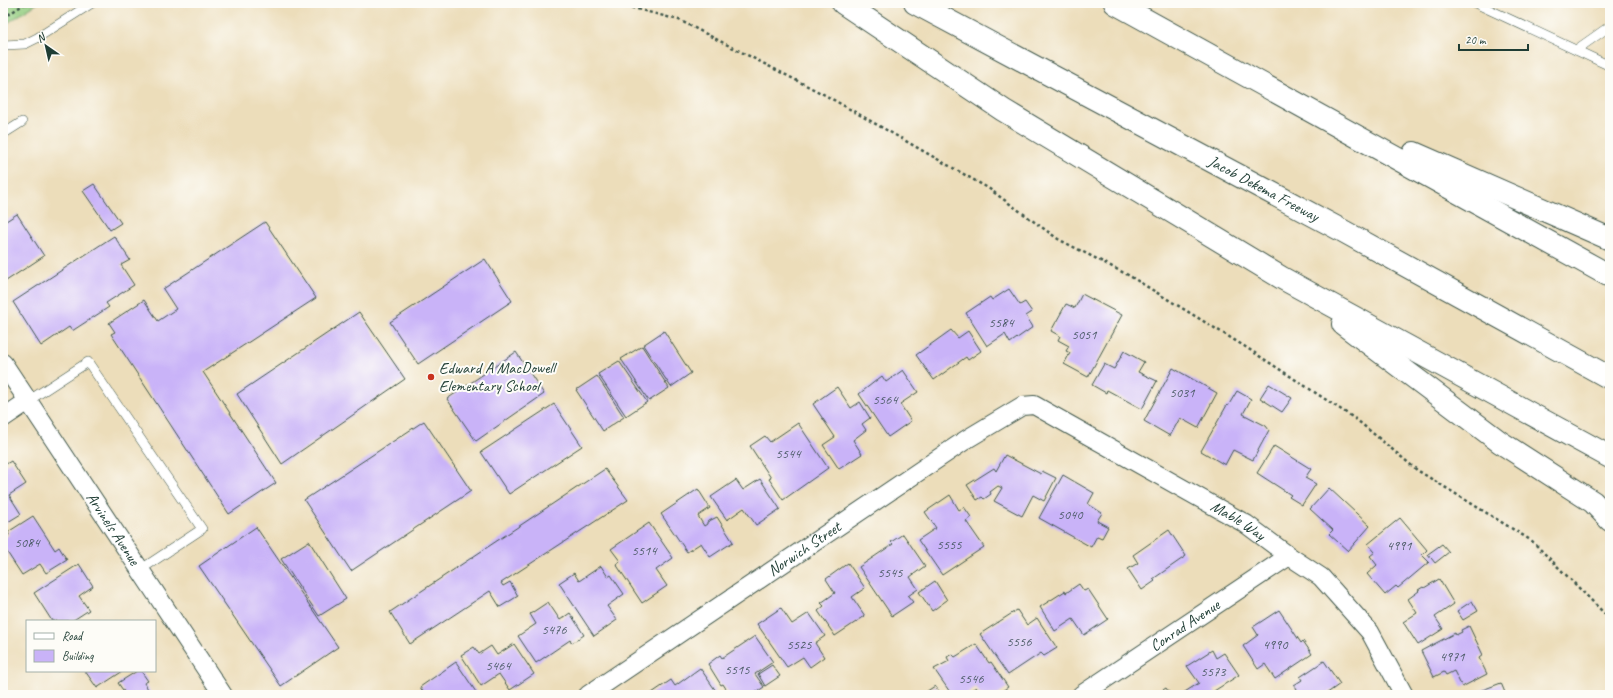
<svg xmlns="http://www.w3.org/2000/svg" width="1613" height="698" font-family="Caveat,sans-serif">
  <style>
    .green { fill: #93cc7f; stroke: #59845a }
    .building { fill: #c9b3f8 }
    .lines { fill: none; stroke-linecap: round; stroke-linejoin: round }
    .lane-casing { stroke: #3e5548; stroke-width: 10 }
    .street-casing { stroke: #3e5548; stroke-width: 20 }
    .highway-casing { stroke: #3e5548; stroke-width: 24 }
    .path { stroke: #3e5548; stroke-width: 2.5; stroke-dasharray: 3 3; stroke-linecap: butt }
    .lane { stroke: #fff; stroke-width: 9 }
    .street { stroke: #fff; stroke-width: 18 }
    .highway { stroke: #fff; stroke-width: 22 }
    .poi-dot { fill: #c8321e; stroke: #fdfcf7; stroke-width: 1.5 }
    .labels { text-anchor: middle; dominant-baseline: central; stroke-width: 4; stroke-linejoin: round; paint-order: stroke }
    .number-label { font-size: 14px; fill: #4a5a65 }
    .street-label { font-size: 16px; fill: #1f3d34; stroke: #fdfcf7 }
    .poi-label { font-size: 16px; fill: #1f3d34; stroke: #fdfcf7; text-anchor: start }
  </style>
  <rect width="100%" height="100%" fill="#fdfcf7"/>
  <filter id="ink" filterUnits="userSpaceOnUse"><feTurbulence type="fractalNoise" baseFrequency=".025" numOctaves="2"/><feDisplacementMap in="SourceGraphic" scale="8" xChannelSelector="R" yChannelSelector="G"/><feConvolveMatrix kernelMatrix="1 2 1 2 8 2 1 2 1" color-interpolation-filters="sRGB"/></filter>
  <filter id="wash" filterUnits="userSpaceOnUse"><feTurbulence type="fractalNoise" baseFrequency=".012" numOctaves="4" result="noise"/><feDisplacementMap in="SourceGraphic" scale="16" xChannelSelector="R" yChannelSelector="G"/><feGaussianBlur stdDeviation="0.9" result="paint"/><feColorMatrix in="noise" values="0 0 0 0 0 0 0 0 0 0 0 0 0 0 0 0 0 1.4 0 .05"/><feComposite in="paint" operator="in"/></filter>
  <g filter="url(#wash)">
    <rect width="100%" height="100%" fill="#ecddba"/>
    <!-- green -->
    <path class="green" d="M3 3H38L3 26Z"/>
    <g id="blocks">
      <!-- building -->
      <g class="building">
        <path d="M94 184 121 223 110 230 83 191Z"/>
        <path d="M17 214 44 256 3 283V223Z"/>
        <path d="M265 222 316 298 203 372 276 483 229 514 111 334 115 332 109 323 144 300 158 321 176 309 163 289Z"/>
        <path d="M114 236 130 260 121 265 134 285 106 303 109 307 72 331 69 327 41 346 13 302Z"/>
        <path d="M485 259 512 301 418 364 390 322Z"/>
        <path d="M1009 289 1020 305 1025 302 1032 312 1026 316 1033 327 1010 343 1005 334 987 346 966 313 990 297 992 300Z"/>
        <path d="M1082 294 1122 315 1088 377 1064 364 1070 353 1066 351 1069 346 1058 340 1060 336 1051 331 1066 304 1075 308Z"/>
        <path d="M359 312 405 379 282 464 237 394Z"/>
        <path d="M951 330 958 338 968 331 981 351 968 360 966 357 934 380 916 355Z"/>
        <path d="M664 331 691 373 671 387 643 345Z"/>
        <path d="M642 346 669 388 649 401 621 359Z"/>
        <path d="M1124 351 1144 362 1138 372 1157 381 1142 409 1107 390 1106 393 1092 385 1104 364 1114 369Z"/>
        <path d="M516 352 544 394 476 441 447 399Z"/>
        <path d="M619 361 647 402 626 416 598 374Z"/>
        <path d="M1173 368 1217 393 1198 428 1180 418 1170 436 1144 421Z"/>
        <path d="M903 370 918 392 900 404 911 421 888 437 859 394 882 376 886 382Z"/>
        <path d="M597 376 624 417 603 431 576 390Z"/>
        <path d="M1269 384 1292 398 1282 412 1260 398Z"/>
        <path d="M837 387 851 408 860 402 870 418 862 424 866 430 853 440 862 454 839 469 823 445 835 437 813 404Z"/>
        <path d="M1237 391 1251 399 1243 414 1266 426 1269 430 1253 460 1233 450 1225 465 1201 451 1227 405 1228 406Z"/>
        <path d="M554 404 582 446 509 494 481 452Z"/>
        <path d="M424 421 471 491 351 571 304 500Z"/>
        <path d="M798 423 828 468 783 500 769 479 771 478 750 446 765 436 770 442Z"/>
        <path d="M1274 446 1311 469 1305 478 1316 484 1302 505 1289 497 1291 495 1257 473Z"/>
        <path d="M1005 455 1041 474 1042 471 1056 478 1044 501 1033 495 1022 516 994 501 1002 488 998 486 990 492 991 494 984 499 982 497 977 500 967 485 994 468 996 471Z"/>
        <path d="M11 461 26 484 9 495 21 514 3 525V466Z"/>
        <path d="M605 469 628 500 501 583 503 586 510 582 518 596 500 607 490 591 410 644 390 612Z"/>
        <path d="M1063 475 1094 493 1088 504 1102 513 1097 521 1108 527 1102 538 1097 536 1091 547 1039 518Z"/>
        <path d="M760 479 780 509 756 525 744 508 727 520 711 497 736 480 743 490Z"/>
        <path d="M1329 488 1370 526 1348 551 1329 534 1333 530 1310 509Z"/>
        <path d="M698 489 710 508 698 516 704 526 707 524V522L717 517 733 542 710 557 701 543 687 552 661 514Z"/>
        <path d="M950 495 959 510 964 507 971 517 966 521 984 547 942 575 918 540 936 528 925 512Z"/>
        <path d="M33 516 55 550 59 547 67 560 46 573 40 564 22 575 3 546V539L9 535 8 532Z"/>
        <path d="M1400 518 1427 550 1422 555 1429 562 1398 588 1396 586 1385 595 1367 574 1377 565 1370 556 1375 552 1368 544Z"/>
        <path d="M649 523 673 558 656 570 667 586 642 603 616 564 620 561 611 549Z"/>
        <path d="M256 527 338 647 281 686 199 566Z"/>
        <path d="M1169 530 1186 556 1153 579 1155 581 1142 590 1128 569 1138 563 1133 555Z"/>
        <path d="M903 534 925 566 910 577 918 589 908 596 913 602 892 616 859 567 893 544 891 542Z"/>
        <path d="M309 541 346 599 319 616 281 559Z"/>
        <path d="M1442 544 1449 552 1435 563 1428 554Z"/>
        <path d="M848 563 865 588 852 597 865 616 835 636 818 611 824 606 821 603 835 593 826 579Z"/>
        <path d="M79 564 93 586 79 596 89 610 72 621H52L34 593Z"/>
        <path d="M601 566 608 577 611 575 624 594 607 606 617 620 594 636 559 583 574 573 579 581Z"/>
        <path d="M1439 579 1454 604 1435 617 1443 629 1418 645 1403 622 1417 613 1408 599 1419 591 1418 590 1423 587 1424 588Z"/>
        <path d="M935 581 947 600 932 611 919 592Z"/>
        <path d="M1079 584 1084 591 1088 589 1108 619 1084 635 1073 619 1055 631 1040 607 1065 591 1066 593Z"/>
        <path d="M1472 601 1478 611 1463 620 1457 611Z"/>
        <path d="M548 602 560 620 570 613 584 635 572 643 570 640 536 663 518 636 536 624 530 614Z"/>
        <path d="M781 608 792 624 809 613 825 636 815 643 824 657 810 667 803 657 787 667 757 624Z"/>
        <path d="M1017 610 1027 625 1037 618 1057 648 1044 656 1041 653 1008 675 980 634Z"/>
        <path d="M1279 610 1301 643 1303 641 1312 654 1275 679 1265 664 1258 669 1243 646 1258 635 1253 627Z"/>
        <path d="M1469 626 1483 655 1479 658 1487 674 1462 687 1454 671 1446 675 1444 672 1434 677 1421 651 1455 633 1456 635 1462 632 1461 630Z"/>
        <path d="M755 636 773 662 755 674 764 687 752 695H730L723 684 721 685 708 664 720 655 722 658Z"/>
        <path d="M514 644 534 674 510 690 499 674 481 686 461 655 474 647 479 654 491 646 497 655Z"/>
        <path d="M976 644 989 663 991 662 1008 687 996 695H981L976 687 964 695H952L934 669 949 661 947 657 952 654 955 657Z"/>
        <path d="M1212 650 1216 658 1224 653 1239 675 1214 691 1217 695H1180L1199 683 1187 666Z"/>
        <path d="M1324 661 1340 684 1326 694V695H1300L1294 685 1302 680 1300 677Z"/>
        <path d="M456 662 478 695H425L420 687Z"/>
        <path d="M772 665 780 676 765 686 758 674Z"/>
        <path d="M700 668 716 691 710 695H649L671 680 675 686Z"/>
        <path d="M85 671H123L97 688Z"/>
        <path d="M137 671H141L148 681 144 683 152 695H122L125 693 118 683Z"/>
        <path d="M1501 683 1506 695H1469Z"/>
        <path d="M935 686 942 695H921Z"/>
        <path d="M1166 688 1171 695H1155Z"/>
      </g>
    </g>
  </g>
  <g filter="url(#ink)">
    <use href="#blocks" fill-opacity="0" stroke="#3e5548" stroke-width="1"/>
    <g class="lines">
      <defs>
        <g id="lane">
          <path d="M1475 3 1610 66"/>
          <path d="M3 45 25 44 37 38 92 3"/>
          <path d="M1576 50 1610 26"/>
          <path d="M3 134 22 122"/>
          <path d="M28 401 88 362 202 529 140 570"/>
        </g>
        <g id="street">
          <path id="s1" d="M3 363 223 695"/>
          <path d="M3 418 28 401"/>
          <path id="s2" d="M588 695 967 439 1022 406 1034 405 1246 524 1289 556 1321 577 1370 632 1404 695"/>
          <path id="s3" d="M1081 695 1289 556"/>
        </g>
        <g id="highway">
          <path d="M843 3 1003 110 1282 278 1610 457"/>
          <path id="s4" d="M915 3 1343 231 1610 378"/>
          <path d="M1115 3 1610 276"/>
          <path d="M1414 153 1610 239"/>
          <path d="M1343 324 1500 442 1593 502 1610 520"/>
        </g>
      </defs>
      <!-- lane casing -->
      <use href="#lane" class="lane-casing"/>
      <!-- street casing -->
      <use href="#street" class="street-casing"/>
      <!-- highway casing -->
      <use href="#highway" class="highway-casing"/>
      <!-- path -->
      <g class="path">
        <path d="M614 3 679 20 825 95 988 188 1058 239 1128 275 1244 346 1357 420 1417 470 1532 541 1610 619"/>
        <path d="M3 18 26 3"/>
      </g>
      <!-- lane -->
      <use href="#lane" class="lane"/>
      <!-- street -->
      <use href="#street" class="street"/>
      <!-- highway -->
      <use href="#highway" class="highway"/>
    </g>
  </g>
  <!-- markers -->
  <circle class="poi-dot" cx="431" cy="377" r="4"/>
  <g class="labels">
    <!-- number labels -->
    <g class="number-label">
      <text x="1001" y="322">5584</text>
      <text x="1084" y="334">5051</text>
      <text x="1182" y="392">5031</text>
      <text x="885" y="399">5564</text>
      <text x="788" y="453">5544</text>
      <text x="1070" y="514">5040</text>
      <text x="27" y="542">5084</text>
      <text x="949" y="544">5555</text>
      <text x="1399" y="545">4991</text>
      <text x="644" y="550">5514</text>
      <text x="890" y="572">5545</text>
      <text x="554" y="629">5476</text>
      <text x="1019" y="641">5556</text>
      <text x="799" y="644">5525</text>
      <text x="1275" y="644">4990</text>
      <text x="1452" y="656">4971</text>
      <text x="498" y="665">5464</text>
      <text x="737" y="669">5515</text>
      <text x="1213" y="671">5573</text>
      <text x="971" y="678">5546</text>
    </g>
    <!-- street labels -->
    <g class="street-label">
      <text stroke="none"><textPath href="#s4" startOffset="395">Jacob Dekema Freeway</textPath></text>
      <text stroke="none"><textPath href="#s2" startOffset="768">Mable Way</textPath></text>
      <text stroke="none"><textPath href="#s1" startOffset="199">Arvinels Avenue</textPath></text>
      <text stroke="none"><textPath href="#s2" startOffset="261">Norwich Street</textPath></text>
      <text stroke="none"><textPath href="#s3" startOffset="125">Conrad Avenue</textPath></text>
    </g>
    <!-- poi labels -->
    <g class="poi-label">
      <text x="439" y="368">Edward A MacDowell<tspan x="439" dy="18">Elementary School</tspan></text>
    </g>
  </g>
  <!-- margin -->
  <rect width="1613" height="698" fill="none" stroke="#fdfcf7" stroke-width="16"/>
  <!-- legend -->
  <rect x="26" y="620" width="130" height="52" fill="#fdfcf7" stroke="#a4b0a9"/>
  <rect x="34" y="633" width="20" height="6" fill="#ffffff" stroke="#a4b0a9"/>
  <text x="62" y="640" font-size="12" fill="#1f3d34">Road</text>
  <rect x="34" y="650" width="20" height="12" fill="#c9b3f8" stroke="#a4b0a9"/>
  <text x="62" y="660" font-size="12" fill="#1f3d34">Building</text>
  <!-- north arrow -->
  <g transform="translate(46 46) rotate(326)" stroke="#fdfcf7" stroke-width="3" paint-order="stroke">
  <path d="M0-3L7 15L0 10L-7 15Z" fill="#1f3d34"/>
  <text y="-6" font-size="11" font-weight="bold" text-anchor="middle" fill="#1f3d34">N</text>
  </g>
  <!-- scale -->
  <path d="M1459 44v6h69v-6" fill="none" stroke="#1f3d34" stroke-width="2"/>
  <text x="1465" y="44" font-size="12" fill="#1f3d34" stroke="#fdfcf7" stroke-width="3" paint-order="stroke">20 m</text>
</svg>
